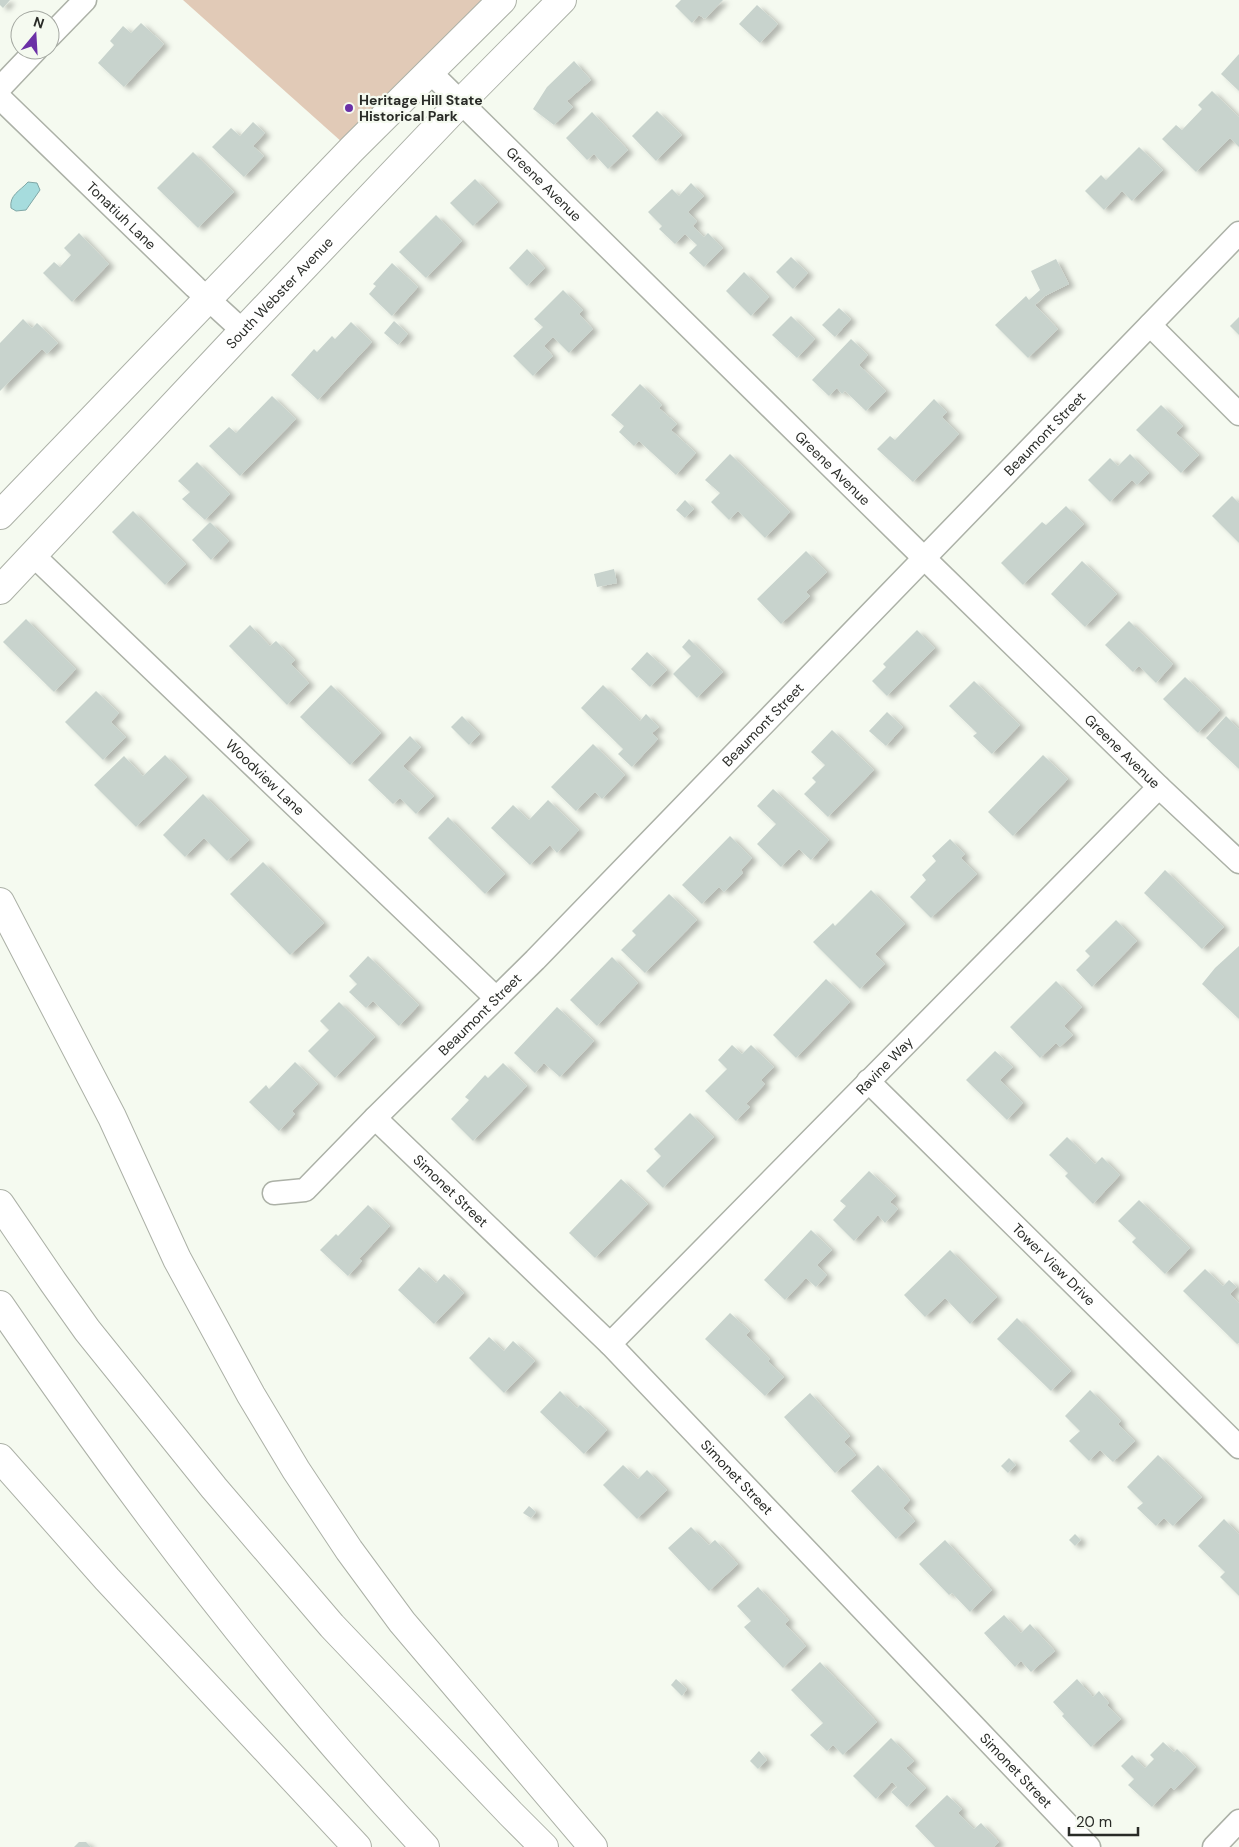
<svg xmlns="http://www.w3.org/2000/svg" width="1239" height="1847" font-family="'DM Sans',sans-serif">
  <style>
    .green { fill: #e1cab7 }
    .water { fill: #a6dcdd; stroke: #80a7a6 }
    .building { fill: #c8d3cd; filter: url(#shadow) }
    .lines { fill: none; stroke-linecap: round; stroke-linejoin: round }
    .street-casing { stroke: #acb1a7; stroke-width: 25 }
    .secondary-casing { stroke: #acb1a7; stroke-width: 30 }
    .highway-casing { stroke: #acb1a7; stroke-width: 30 }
    .street { stroke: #fff; stroke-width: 22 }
    .secondary { stroke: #fff; stroke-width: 28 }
    .highway { stroke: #fff; stroke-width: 28 }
    .poi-dot { fill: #6b30a6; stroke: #f5faf0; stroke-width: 2 }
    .labels { text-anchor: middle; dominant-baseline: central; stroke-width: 4.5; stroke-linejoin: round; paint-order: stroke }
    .poi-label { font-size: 14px; font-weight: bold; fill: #292b27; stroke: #f5faf0; text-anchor: start }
    .street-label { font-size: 14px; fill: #292b27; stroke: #f5faf0 }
  </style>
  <defs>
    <filter id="shadow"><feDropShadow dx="5.5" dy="3" stdDeviation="2.5" flood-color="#0004"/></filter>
  </defs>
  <rect width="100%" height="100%" fill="#f5faf0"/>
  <!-- green -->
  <path class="green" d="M183 0H502L343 143Z"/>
  <!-- water -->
  <path class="water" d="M28 182 37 183 40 190 26 210 16 211 11 208C9 195 20 191 28 182Z"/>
  <!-- building -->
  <g class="building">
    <path d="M0 0H10L3 8 0 5Z"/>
    <path d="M681 0H723L705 19 699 15 692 23 675 6Z"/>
    <path d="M757 5 778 24 760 43 739 24Z"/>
    <path d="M141 23 164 44 124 87 98 63 114 45 110 41 123 26 131 33Z"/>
    <path d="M1239 54V91L1221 74Z"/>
    <path d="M574 61 591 80 567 101 573 107 554 125 533 109 547 87Z"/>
    <path d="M1212 91 1239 117V147L1230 138 1196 172 1162 139 1176 125 1182 130 1202 109 1198 105Z"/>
    <path d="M657 111 682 135 656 161 632 136Z"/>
    <path d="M592 112 628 150 608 169 594 154 587 160 566 138Z"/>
    <path d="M253 122 265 133 253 146 264 156 244 177 212 147 231 128 240 136Z"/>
    <path d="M1139 147 1163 170 1132 201 1122 191 1104 210 1085 191 1101 175 1106 180Z"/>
    <path d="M193 152 234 192 198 228 157 188Z"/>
    <path d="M475 179 498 202 473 226 450 203Z"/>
    <path d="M691 183 704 196 688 212 697 221 693 226 704 237 708 233 723 248 704 267 689 253 697 245 685 234 675 244 659 229 662 226 648 212 672 189 679 196Z"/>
    <path d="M436 215 462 241 426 278 399 252Z"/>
    <path d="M79 233 109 264 72 302 43 273 54 262 60 267 71 255 64 248Z"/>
    <path d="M527 249 545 268 527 286 509 268Z"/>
    <path d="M791 257 808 273 793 289 776 272Z"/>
    <path d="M1056 259 1069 284 1045 296 1035 305 1058 329 1028 358 995 325 1026 296 1029 300 1040 290 1031 271Z"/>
    <path d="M392 263 418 287 392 316 369 294 376 286 373 284Z"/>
    <path d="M744 272 769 297 751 316 726 291Z"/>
    <path d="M563 290 583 310 579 314 593 329 569 353 553 337 544 346 553 356 533 376 513 356 543 327 534 319Z"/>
    <path d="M839 308 851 319 835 337 822 325Z"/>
    <path d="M791 316 815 339 797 358 772 335Z"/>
    <path d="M1239 317V335L1230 326Z"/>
    <path d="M23 319 32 328 37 323 58 343 47 354 42 349 0 391V343Z"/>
    <path d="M394 321 408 334 398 345 384 333Z"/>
    <path d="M351 322 372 342 318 400 291 375 314 349 317 352 332 336 335 339Z"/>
    <path d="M851 339 868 355 859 365 886 391 866 411 845 391 842 394 837 388 829 396 812 380Z"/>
    <path d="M640 384 662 405 659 408 677 424 671 430 696 453 676 475 639 441 634 446 619 432 624 426 611 415Z"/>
    <path d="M272 396 296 419 240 476 209 446 229 427 236 433Z"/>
    <path d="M934 399 947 412 942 417 959 434 913 482 877 449 890 436 895 440Z"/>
    <path d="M1161 405 1183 426 1176 433 1199 455 1181 473 1136 430Z"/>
    <path d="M730 454 790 512 765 538 738 511 729 520 711 502 720 493 705 480Z"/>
    <path d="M1130 454 1149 473 1137 485 1132 480 1110 502 1088 480 1110 458 1118 466Z"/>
    <path d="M197 462 230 494 205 520 182 499 190 492 178 481Z"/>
    <path d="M1232 496 1239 503V543L1212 516Z"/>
    <path d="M685 500 694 509 685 518 676 510Z"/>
    <path d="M1066 506 1084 524 1023 585 1001 563 1042 522 1046 525Z"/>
    <path d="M133 511 186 564 165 585 112 532Z"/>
    <path d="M210 522 229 541 211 560 192 540Z"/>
    <path d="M806 551 827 572 806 592 810 596 781 624 757 599Z"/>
    <path d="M1082 561 1117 594 1085 627 1051 594Z"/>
    <path d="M614 569 617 583 597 587 594 574Z"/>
    <path d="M26 619 76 669 54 692 3 642Z"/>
    <path d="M1129 621 1173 664 1156 683 1139 666 1133 672 1105 645Z"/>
    <path d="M250 625 270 646 276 641 295 660 291 664 309 683 287 705 229 646Z"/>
    <path d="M917 630 935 648 887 696 872 681 886 667 883 664Z"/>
    <path d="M689 639 723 672 697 698 673 674 691 656 682 647Z"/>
    <path d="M647 652 667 670 650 687 631 669Z"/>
    <path d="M1185 677 1220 710 1198 733 1163 699Z"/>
    <path d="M974 681 1020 725 992 754 973 736 977 733 949 706Z"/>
    <path d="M331 685 381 733 350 765 300 717Z"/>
    <path d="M603 685 640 721 646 714 659 727 652 733 658 739 632 767 618 754 623 749 581 708Z"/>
    <path d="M96 691 119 713 111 722 126 737 103 760 65 722Z"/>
    <path d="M887 712 903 727 886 746 869 731Z"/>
    <path d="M462 716 480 734 469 745 451 727Z"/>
    <path d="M1226 716 1239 729V769L1206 738Z"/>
    <path d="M832 730 874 770 828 817 804 794 816 782 812 778 825 765 811 752Z"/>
    <path d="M410 736 421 747 403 766 434 796 416 814 400 798 393 804 368 780Z"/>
    <path d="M593 744 625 775 602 799 595 792 576 811 551 787Z"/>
    <path d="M165 755 187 777 136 827 94 785 124 756 143 776Z"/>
    <path d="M1043 755 1068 779 1013 836 988 812Z"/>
    <path d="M773 789 829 840 811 860 799 849 781 867 757 844 776 824 757 806Z"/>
    <path d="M203 794 249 840 227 861 204 838 185 857 163 835Z"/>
    <path d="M548 800 579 830 557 853 550 845 530 865 491 828 513 805 529 820Z"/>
    <path d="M448 817 505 874 485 894 428 838Z"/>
    <path d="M730 836 752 858 741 870 743 873 724 892 719 887 702 904 682 885Z"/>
    <path d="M950 839 965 854 961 858 977 874 931 918 910 897 926 880 922 875 936 861 932 856Z"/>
    <path d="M263 862 324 923 290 955 230 894Z"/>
    <path d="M1165 870 1224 927 1202 949 1144 893Z"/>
    <path d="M871 890 905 924 875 954 885 964 860 989 813 942 833 923 835 926Z"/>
    <path d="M669 894 697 920 645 973 621 950 636 935 632 931Z"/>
    <path d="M1116 920 1137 941 1092 987 1076 970 1090 956 1085 951Z"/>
    <path d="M1239 946V1019L1202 984 1215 968Z"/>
    <path d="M368 956 419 1005 399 1026 373 1001 366 1008 349 992 357 984 349 976Z"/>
    <path d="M612 957 638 983 597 1026 570 1000Z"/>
    <path d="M826 979 850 1002 796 1058 773 1035Z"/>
    <path d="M1056 981 1082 1007 1064 1026 1073 1035 1060 1047 1056 1043 1040 1058 1010 1027Z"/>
    <path d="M339 1002 375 1037 335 1078 308 1051 329 1030 320 1021Z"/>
    <path d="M557 1007 594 1041 560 1077 544 1063 535 1073 514 1053Z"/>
    <path d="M732 1045 742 1054 751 1045 774 1067 761 1080 765 1084 746 1104 750 1107 736 1121 705 1091 727 1069 718 1060Z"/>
    <path d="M995 1051 1013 1067 1000 1080 1023 1103 1007 1120 966 1080Z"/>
    <path d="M295 1062 318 1084 292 1111 295 1114 279 1131 249 1102 266 1085 269 1089Z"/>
    <path d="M503 1063 527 1086 473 1141 451 1119 469 1100 465 1097 485 1075 488 1078Z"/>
    <path d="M690 1113 714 1137 663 1188 646 1171 661 1156 654 1149Z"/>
    <path d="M1067 1137 1095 1164 1102 1157 1120 1175 1093 1204 1065 1176 1068 1173 1049 1155Z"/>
    <path d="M869 1171 896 1196 890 1202 898 1209 885 1223 878 1215 854 1241 833 1220 846 1206 840 1201Z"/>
    <path d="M621 1179 648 1204 595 1258 569 1233Z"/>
    <path d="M1139 1200 1190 1248 1165 1274 1132 1242 1136 1238 1118 1221Z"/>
    <path d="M368 1205 390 1226 359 1259 362 1261 348 1276 320 1250 336 1234 338 1236Z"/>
    <path d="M811 1230 832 1250 817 1265 827 1275 816 1287 806 1278 785 1300 764 1280Z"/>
    <path d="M950 1250 997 1297 970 1324 945 1298 925 1317 904 1295Z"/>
    <path d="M419 1267 436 1283 444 1274 464 1293 434 1324 398 1290Z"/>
    <path d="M1205 1269 1223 1286 1229 1280 1237 1287 1230 1294 1239 1303V1343L1237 1344 1183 1291Z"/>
    <path d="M730 1313 750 1331 746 1335 770 1359 768 1361 784 1377 765 1396 705 1339Z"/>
    <path d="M1017 1318 1071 1371 1051 1391 997 1339Z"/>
    <path d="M489 1337 504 1351 513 1341 535 1361 504 1393 469 1358Z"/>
    <path d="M1090 1390 1121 1421 1118 1424 1135 1441 1113 1462 1100 1450 1089 1461 1069 1441 1080 1431 1065 1416Z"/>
    <path d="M560 1391 577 1408 580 1405 607 1430 584 1454 540 1412Z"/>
    <path d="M810 1393 850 1436 844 1442 856 1455 835 1473 784 1417Z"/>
    <path d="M1158 1455 1202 1497 1173 1526 1164 1518 1156 1526 1137 1508 1143 1503 1127 1487Z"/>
    <path d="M1009 1458 1016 1465 1008 1473 1001 1466Z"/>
    <path d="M623 1465 638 1479 647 1470 667 1490 637 1519 603 1485Z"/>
    <path d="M878 1465 910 1500 903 1508 915 1521 896 1539 851 1491Z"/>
    <path d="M529 1506 536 1512 531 1518 523 1513Z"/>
    <path d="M1224 1519 1239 1534V1596L1220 1577 1225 1572 1198 1546Z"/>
    <path d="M691 1527 709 1545 715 1540 738 1564 709 1591 668 1548Z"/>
    <path d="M1075 1534 1081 1540 1075 1546 1069 1540Z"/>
    <path d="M945 1540 992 1590 970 1612 952 1593 949 1595 919 1564Z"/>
    <path d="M758 1587 789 1620 785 1624 806 1646 783 1668 744 1627 751 1621 737 1606Z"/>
    <path d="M1004 1615 1021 1633 1030 1624 1055 1651 1031 1672 1021 1661 1015 1667 984 1633Z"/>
    <path d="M820 1662 877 1722 843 1755 833 1745 827 1751 810 1735 823 1723 791 1690Z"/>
    <path d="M676 1679 687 1689 682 1696 671 1685Z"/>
    <path d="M1077 1679 1093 1697 1099 1691 1109 1703 1107 1705 1121 1719 1091 1747 1062 1716 1064 1714 1053 1702Z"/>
    <path d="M891 1738 914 1761 906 1768 926 1788 907 1807 891 1792 897 1787 892 1782 876 1799 853 1776Z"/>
    <path d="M1163 1742 1174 1752 1177 1749 1196 1767 1174 1790 1171 1787 1152 1807 1128 1785 1134 1779 1121 1766 1132 1755 1145 1768 1154 1759 1150 1755Z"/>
    <path d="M759 1751 767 1760 758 1769 750 1761Z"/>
    <path d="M947 1795 962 1809 958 1813 974 1829 981 1823 999 1842 994 1847H935L915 1826Z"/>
    <path d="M79 1842H86L91 1847H74Z"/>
  </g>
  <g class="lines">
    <defs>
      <g id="street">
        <path d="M50 36 85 0"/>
        <path id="s1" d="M430 72 924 558 1159 787 1239 862"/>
        <path d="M0 88 36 50"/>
        <path id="s2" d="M0 98 195 287 243 331"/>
        <path d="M1150 325 1239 414"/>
        <path id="s3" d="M34 556 496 998"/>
        <path id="s4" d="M868 1081 1239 1447"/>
        <path id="s5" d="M375 1118 610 1344 1089 1847"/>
        <path id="s6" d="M274 1193 305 1190 375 1118 535 960 1239 233"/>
        <path id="s7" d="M610 1344 1159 787"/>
        <path d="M1214 1847 1239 1821"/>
      </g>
      <g id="secondary">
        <path d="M0 515 352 149 502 0"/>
        <path id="s8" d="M0 590 243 331 460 103 562 0"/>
      </g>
      <g id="highway">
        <path d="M0 902 112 1117 177 1259 251 1395 296 1470 349 1550 402 1622 593 1847"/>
        <path d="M0 1204 53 1282 87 1330 214 1488 332 1626 511 1814 544 1847"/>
        <path d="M0 1305C129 1495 268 1679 425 1847"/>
        <path d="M0 1458 107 1579 357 1847"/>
      </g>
    </defs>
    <!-- street casing -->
    <use href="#street" class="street-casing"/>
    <!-- secondary casing -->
    <use href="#secondary" class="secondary-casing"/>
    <!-- highway casing -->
    <use href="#highway" class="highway-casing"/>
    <!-- street -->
    <use href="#street" class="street"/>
    <!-- secondary -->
    <use href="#secondary" class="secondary"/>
    <!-- highway -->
    <use href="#highway" class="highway"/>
  </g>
  <!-- markers -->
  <circle class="poi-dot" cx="349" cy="108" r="5"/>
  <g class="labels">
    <!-- poi labels -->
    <g class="poi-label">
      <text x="359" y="100">Heritage Hill State<tspan x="359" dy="16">Historical Park</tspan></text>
    </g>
    <!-- street labels -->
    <g class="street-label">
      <text stroke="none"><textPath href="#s1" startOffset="160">Greene Avenue</textPath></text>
      <text stroke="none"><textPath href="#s2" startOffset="169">Tonatiuh Lane</textPath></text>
      <text stroke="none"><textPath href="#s8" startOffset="408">South Webster Avenue</textPath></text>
      <text stroke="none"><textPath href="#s6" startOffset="1089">Beaumont Street</textPath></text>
      <text stroke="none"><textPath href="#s1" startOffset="565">Greene Avenue</textPath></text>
      <text stroke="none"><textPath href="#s6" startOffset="684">Beaumont Street</textPath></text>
      <text stroke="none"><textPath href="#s1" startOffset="970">Greene Avenue</textPath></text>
      <text stroke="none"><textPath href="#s3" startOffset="320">Woodview Lane</textPath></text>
      <text stroke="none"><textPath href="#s6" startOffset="279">Beaumont Street</textPath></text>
      <text stroke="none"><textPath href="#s7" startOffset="391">Ravine Way</textPath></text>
      <text stroke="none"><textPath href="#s5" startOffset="105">Simonet Street</textPath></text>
      <text stroke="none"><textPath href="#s4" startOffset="261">Tower View Drive</textPath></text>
      <text stroke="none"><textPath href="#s5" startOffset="510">Simonet Street</textPath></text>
      <text stroke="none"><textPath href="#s5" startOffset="915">Simonet Street</textPath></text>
    </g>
  </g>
  <!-- north arrow -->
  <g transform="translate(35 35) rotate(18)"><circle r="24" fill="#f5faf0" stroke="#a3a7a0"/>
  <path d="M0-4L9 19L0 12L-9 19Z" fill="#6b30a6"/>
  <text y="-8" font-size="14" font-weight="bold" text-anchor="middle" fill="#292b27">N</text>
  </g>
  <!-- scale -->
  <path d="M1069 1827v8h69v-8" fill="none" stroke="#292b27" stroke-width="2.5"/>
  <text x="1076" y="1827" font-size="15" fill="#292b27" stroke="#f5faf0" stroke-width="4" paint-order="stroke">20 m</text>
</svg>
